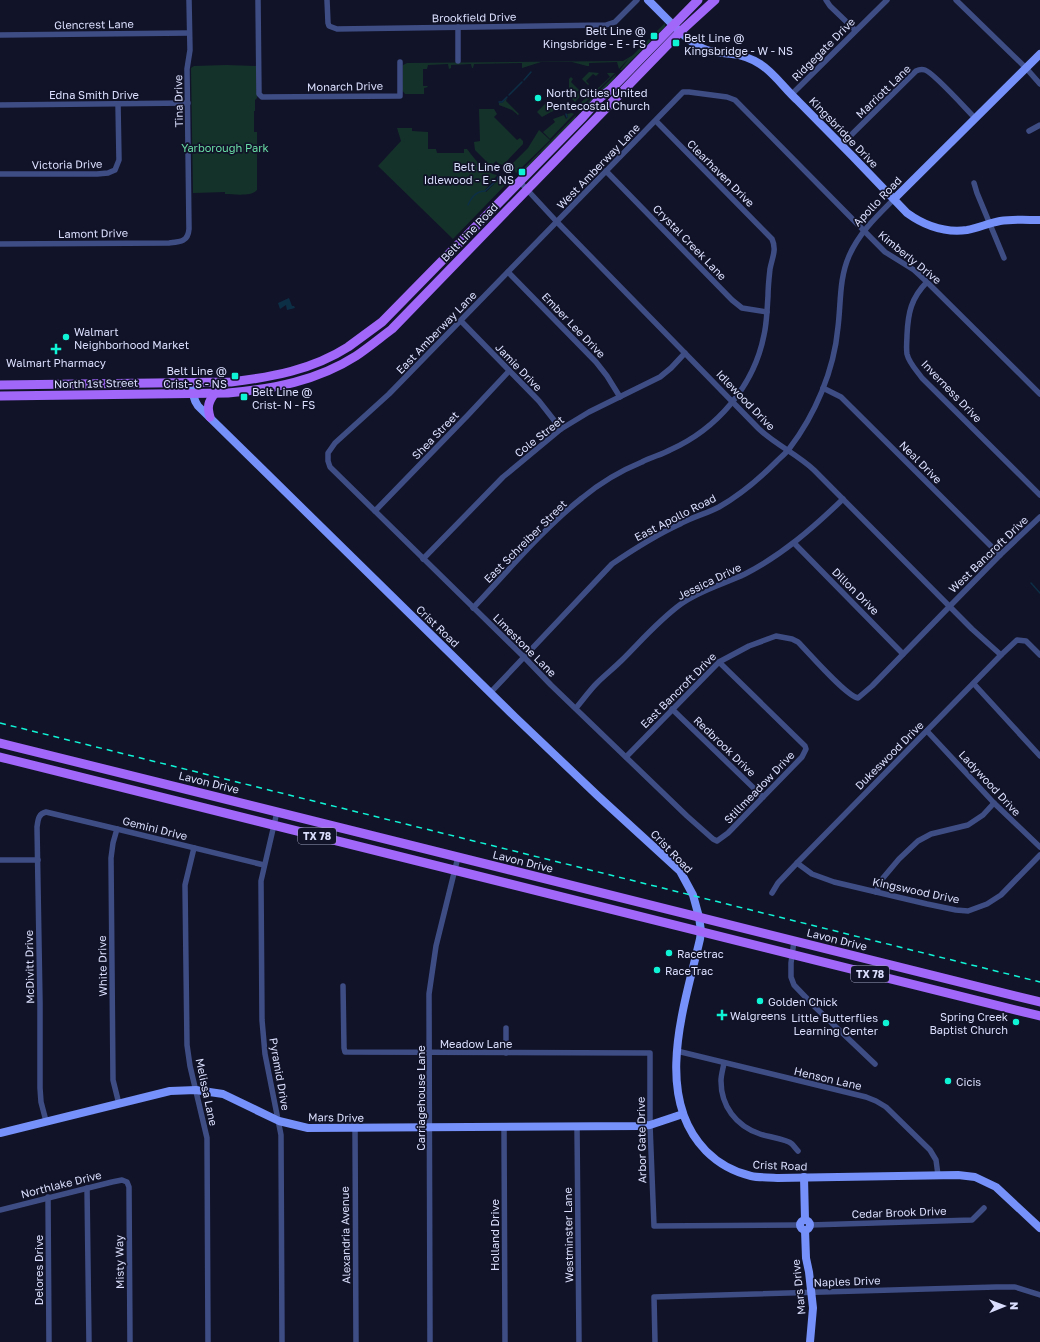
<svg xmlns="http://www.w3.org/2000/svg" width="1040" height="1342" font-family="'Golos Text',sans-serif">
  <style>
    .green { fill: #15322a }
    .water { fill: #0d2f46 }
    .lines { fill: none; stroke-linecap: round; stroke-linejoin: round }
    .stream { stroke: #0d2f46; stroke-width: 1.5 }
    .street { stroke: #3f4d85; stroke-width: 5.5 }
    .secondary { stroke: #7691f9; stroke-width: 8 }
    .primary { stroke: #a067f8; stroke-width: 9 }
    .rail { stroke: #10f4d6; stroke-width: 1.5; stroke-dasharray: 6 5; stroke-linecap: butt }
    .poi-dot { fill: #10f4d6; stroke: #111328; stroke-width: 1.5 }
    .labels { text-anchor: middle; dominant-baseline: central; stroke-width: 3.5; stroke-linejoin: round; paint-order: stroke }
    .shield { fill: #111328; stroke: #9ea2bd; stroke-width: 1 }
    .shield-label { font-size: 10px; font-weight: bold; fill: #dbdffd }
    .street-label { font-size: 11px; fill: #dbdffd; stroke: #111328 }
    .poi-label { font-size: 11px; fill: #dbdffd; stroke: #111328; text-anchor: start }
    .park-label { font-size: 11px; fill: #69dba4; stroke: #111328 }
  </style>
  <rect width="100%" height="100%" fill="#111328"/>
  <!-- green -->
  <g class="green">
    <path d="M665 23V27L622 70H620L629 58 619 69 617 62 589 63V66H587L572 62H541L522 68V63L474 64 473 68H472L471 64 451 65V68L449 69 448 64 428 65 427 69H423V86H427L428 87 424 88V94H405L402 90 403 65 407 63 623 61 633 55Z"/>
    <path d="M226 65 256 66 257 98 255 100V111H254V132H257V190C251 197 234 194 225 194V192L193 193 191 68 194 66Z"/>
    <path d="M589 72 599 73 596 76 593 74 586 81 589 84 588 85 582 79Z"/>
    <path d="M607 73H615L581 107 579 104 592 93V89L595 91 610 77Z"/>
    <path d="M616 74C615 83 597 94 592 100 590 102 588 106 585 108H582Z"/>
    <path d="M571 77 573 79 571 82 579 90 571 98 569 96 572 94 569 92V79Z"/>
    <path d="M584 87 586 90 575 102 572 99Z"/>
    <path d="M507 98 506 101 519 114 518 115 512 110 499 105V103H502Z"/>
    <path d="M546 103 551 112 542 117 537 112Z"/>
    <path d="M547 103H559L561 105 563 103 565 105 561 108 551 112Z"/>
    <path d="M479 109H494L497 114 494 117 517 140 520 138 523 141V144L503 165 499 164 496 161 491 166 475 150 474 142 480 141Z"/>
    <path d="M572 113 574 114 550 139 543 132 555 122 553 119 564 115 566 119 568 117 567 114Z"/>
    <path d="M576 115 575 119 542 153H540L522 174H518Z"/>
    <path d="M397 128H412V131L428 132V149H436L437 153H464V149H467C475 159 484 173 497 175L485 190 486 192 498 180 500 175 505 176 510 180 453 239 378 166 401 141Z"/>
    <path d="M539 130 550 140 516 173 513 167V163L528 148Z"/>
  </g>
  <!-- water -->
  <path class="water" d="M289 298 292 306H294L295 308 287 310 286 305 280 309 278 303Z"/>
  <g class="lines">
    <!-- stream -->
    <g class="stream">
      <path d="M524 80 531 72"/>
      <path d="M509 95 522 82"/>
      <path d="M499 102H502L507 97"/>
      <path d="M566 114 567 117"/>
      <path d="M468 205C471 198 476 191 485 191L497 180 499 175"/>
      <path d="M1031 583 1040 593"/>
    </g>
    <!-- street -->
    <g class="street">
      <path d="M258 0 259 94 262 97 400 96V62"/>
      <path d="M327 0 328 23 329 26 337 29 606 25 615 22 637 0"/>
      <path d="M826 0 830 6 855 30"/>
      <path d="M956 0 1026 68 1040 84"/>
      <path d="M458 27V61"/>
      <path d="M0 35 189 33"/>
      <path d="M791 95 887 0"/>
      <path d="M0 105 188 103"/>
      <path d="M1029 131 1040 125"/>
      <path d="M841 145 916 71C918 70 922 69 925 70 934 73 966 109 975 118"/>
      <path d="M606 171 732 300 742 308 767 312"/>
      <path d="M0 174H97L108 173 115 170 119 160 118 104"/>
      <path d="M520 182 557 222 759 429C776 445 797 454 814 470L972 629 1001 655"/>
      <path d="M974 183 977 193 1004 258"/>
      <path d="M0 244 169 243C180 242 188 242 189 229L187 69 190 50 189 0"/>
      <path d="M508 272 596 362 607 376 620 397"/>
      <path d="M927 282C911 298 908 313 907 335 907 341 906 348 907 354 909 363 917 371 922 378L1040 495"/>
      <path d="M461 321 539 401 561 429"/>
      <path d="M823 388 841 397 1000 555"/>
      <path d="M375 511 468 415 509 371"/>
      <path d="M794 543 903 654"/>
      <path d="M423 559 503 477 561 429 589 412 660 377 671 368 685 353"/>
      <path d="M473 608C508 571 543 529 582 498 600 483 620 471 642 462 651 457 661 455 670 450 717 429 754 386 764 335 767 322 767 309 768 296 768 287 769 278 770 269 772 258 777 250 772 239L656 121"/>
      <path d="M719 662 805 746 806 749 802 757 728 833 717 841 713 839 687 816 551 685 524 657 330 467 328 461V453L335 443 389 394 683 92H689L727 97 735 100 885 252 914 270 927 282 1040 394"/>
      <path d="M974 684 1040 756"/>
      <path d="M491 692 612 564C634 549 656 535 680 524 692 517 706 514 719 507 740 495 759 479 776 462 780 458 785 454 789 449 815 415 834 371 838 327 841 303 839 279 849 256 859 233 876 217 894 199"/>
      <path d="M576 708C583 700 589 691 597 683 605 675 614 668 622 660 641 641 659 620 681 604 700 590 724 584 745 574 782 555 813 528 843 499"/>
      <path d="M672 709 763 797"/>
      <path d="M927 731 994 803 1040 847"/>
      <path d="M626 757 719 662 749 646 776 636 792 639 798 642C809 653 846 696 858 698L872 686 950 606 1000 555 1040 517"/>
      <path d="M277 812 261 881 262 1020 265 1054 281 1135 282 1342"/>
      <path d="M117 829 113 843 111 858 113 1080 119 1104"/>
      <path d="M194 848 185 885 187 1045 190 1066 207 1138 208 1342"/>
      <path d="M0 860H38"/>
      <path d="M797 863 812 874 834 882 927 904 956 910 968 911 987 904 1001 895 1040 855"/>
      <path d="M876 892 883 878 899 859 918 841 931 834 968 825 983 815 994 803"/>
      <path d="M772 893 778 883 797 863 1001 655 1017 640 1026 641 1040 655"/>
      <path d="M794 941 791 963V977L794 985 816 1008 875 1064"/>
      <path d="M343 986 344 1048 345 1052 650 1053V1125L654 1226 800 1225"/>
      <path d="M677 1051 866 1097 876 1101 886 1107 930 1150 936 1160 938 1175"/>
      <path d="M506 1053V1028"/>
      <path d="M724 1063C723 1069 721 1075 721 1081 721 1106 736 1126 760 1134 768 1137 787 1139 792 1144 794 1146 796 1149 798 1151"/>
      <path d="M46 1121 41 1102 40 1088V1003L37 827C38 820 38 814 46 812L117 829 264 865"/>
      <path d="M504 1127 505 1342"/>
      <path d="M577 1127 579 1342"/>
      <path d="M355 1128 356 1342"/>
      <path d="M87 1188 89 1342"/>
      <path d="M48 1197 49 1342"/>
      <path d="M0 1210 112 1182 122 1180 127 1182 129 1187 130 1342"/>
      <path d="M810 1225 972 1220 984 1208"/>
      <path d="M430 1342 429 994 436 946 458 857"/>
      <path d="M655 1342 654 1297 996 1287H1015L1040 1295"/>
    </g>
    <!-- secondary -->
    <g class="secondary">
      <path d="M648 0C662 13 686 41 702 48 712 53 722 53 732 54 742 55 752 59 760 64 773 72 785 89 797 100 834 137 871 175 907 213 925 226 945 233 967 230 978 228 989 223 1000 221 1013 219 1027 220 1040 220"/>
      <path d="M894 199 1040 54"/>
      <path d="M191 382C192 391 193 399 198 406L515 717 598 796 680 871 693 895 699 917 701 931 700 939C685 1004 652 1096 706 1151 718 1163 734 1172 751 1176 759 1178 769 1177 778 1178L958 1175 975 1177 996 1187 1040 1228"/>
      <path d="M0 1133 170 1091 196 1090 223 1094 279 1121 308 1128 640 1126 650 1125 683 1114"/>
      <path d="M804 1177 805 1220"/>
      <circle cx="805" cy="1225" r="5"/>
      <path d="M805 1230 806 1258 809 1272 813 1308 810 1342"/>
    </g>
    <!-- primary -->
    <g class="primary">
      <path d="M0 385 231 382C272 377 312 370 348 347 359 339 371 330 382 322L583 117 600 98 611 89 698 0"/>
      <path d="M0 396 228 393C273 389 317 381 356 356 368 348 380 338 392 329L681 31 715 0"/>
      <path d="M210 417C207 407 208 402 215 393"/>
      <path d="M0 743 1040 1002"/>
      <path d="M0 757 1040 1016"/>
    </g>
    <!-- rail -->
    <path class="rail" d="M0 723 1040 982"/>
  </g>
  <!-- markers -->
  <g class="poi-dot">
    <rect x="650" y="32" width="8" height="8" rx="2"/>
    <rect x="672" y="39" width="8" height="8" rx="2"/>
    <circle cx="538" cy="98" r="4"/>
    <rect x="518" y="168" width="8" height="8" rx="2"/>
    <circle cx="66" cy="337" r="4"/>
    <path d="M54 343h4v4h4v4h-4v4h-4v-4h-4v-4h4z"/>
    <rect x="231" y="372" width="8" height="8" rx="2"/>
    <rect x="240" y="393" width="8" height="8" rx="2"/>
    <circle cx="669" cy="953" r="4"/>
    <circle cx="657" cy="970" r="4"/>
    <circle cx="760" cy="1001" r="4"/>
    <path d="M720 1009h4v4h4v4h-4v4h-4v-4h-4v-4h4z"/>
    <circle cx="1016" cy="1022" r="4"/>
    <circle cx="886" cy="1023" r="4"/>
    <circle cx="948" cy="1081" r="4"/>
  </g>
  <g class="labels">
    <!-- shield labels -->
    <g class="shield">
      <rect x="298" y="828" width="38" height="16" rx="3"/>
      <rect x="851" y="966" width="38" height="16" rx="3"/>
    </g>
    <g class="shield-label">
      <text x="317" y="836">TX 78</text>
      <text x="870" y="974">TX 78</text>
    </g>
    <!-- street labels -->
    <g class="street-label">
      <text transform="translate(474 17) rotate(-1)">Brookfield Drive</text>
      <text transform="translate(94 24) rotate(-1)">Glencrest Lane</text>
      <text transform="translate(823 49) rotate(-45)">Ridgegate Drive</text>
      <text transform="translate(345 86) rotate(-1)">Monarch Drive</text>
      <text transform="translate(883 91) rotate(-44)">Marriott Lane</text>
      <text x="94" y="94">Edna Smith Drive</text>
      <text transform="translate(178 101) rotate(-91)">Tina Drive</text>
      <text transform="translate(844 132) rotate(46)">Kingsbridge Drive</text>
      <text transform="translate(67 164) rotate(-1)">Victoria Drive</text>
      <text transform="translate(598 166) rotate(-46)">West Amberway Lane</text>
      <text transform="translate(721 173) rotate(45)">Clearhaven Drive</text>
      <text transform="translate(877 201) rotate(-46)">Apollo Road</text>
      <text transform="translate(469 232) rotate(-46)">Belt Line Road</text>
      <text transform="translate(93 233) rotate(-1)">Lamont Drive</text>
      <text transform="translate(690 242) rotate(46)">Crystal Creek Lane</text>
      <text transform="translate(910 257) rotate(39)">Kimberly Drive</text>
      <text transform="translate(574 325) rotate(46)">Ember Lee Drive</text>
      <text transform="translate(436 332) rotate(-46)">East Amberway Lane</text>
      <text transform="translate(519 367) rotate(46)">Jamie Drive</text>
      <text transform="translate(96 383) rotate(-1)">North 1st Street</text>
      <text transform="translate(952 391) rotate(46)">Inverness Drive</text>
      <text transform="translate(746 400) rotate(46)">Idlewood Drive</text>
      <text transform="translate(435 435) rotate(-46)">Shea Street</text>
      <text transform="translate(539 436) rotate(-38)">Cole Street</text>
      <text transform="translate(921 462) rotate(45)">Neal Drive</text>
      <text transform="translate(675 517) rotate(-27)">East Apollo Road</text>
      <text transform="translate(525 541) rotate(-45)">East Schreiber Street</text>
      <text transform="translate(988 554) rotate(-44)">West Bancroft Drive</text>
      <text transform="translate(709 581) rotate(-26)">Jessica Drive</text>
      <text transform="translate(856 591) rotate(45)">Dillon Drive</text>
      <text transform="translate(438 626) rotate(44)">Crist Road</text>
      <text transform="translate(525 645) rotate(45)">Limestone Lane</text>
      <text transform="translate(678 690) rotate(-45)">East Bancroft Drive</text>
      <text transform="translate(725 746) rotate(44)">Redbrook Drive</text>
      <text transform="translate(889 755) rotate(-45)">Dukeswood Drive</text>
      <text transform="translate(209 782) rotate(14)">Lavon Drive</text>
      <text transform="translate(990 783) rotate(47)">Ladywood Drive</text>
      <text transform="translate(759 787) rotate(-46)">Stillmeadow Drive</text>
      <text transform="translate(155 828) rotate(14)">Gemini Drive</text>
      <text transform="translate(672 851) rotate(46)">Crist Road</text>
      <text transform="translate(523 861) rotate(14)">Lavon Drive</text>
      <text transform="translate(916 890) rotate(12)">Kingswood Drive</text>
      <text transform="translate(837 939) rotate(14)">Lavon Drive</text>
      <text transform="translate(102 966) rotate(-91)">White Drive</text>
      <text transform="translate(29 967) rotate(-91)">McDivitt Drive</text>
      <text x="476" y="1043">Meadow Lane</text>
      <text transform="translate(280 1074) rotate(80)">Pyramid Drive</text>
      <text transform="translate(828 1078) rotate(13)">Henson Lane</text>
      <text transform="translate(207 1092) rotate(78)">Melissa Lane</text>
      <text transform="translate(420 1098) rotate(-90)">Carriagehouse Lane</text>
      <text transform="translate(336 1117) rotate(1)">Mars Drive</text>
      <text transform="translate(641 1140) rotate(-91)">Arbor Gate Drive</text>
      <text transform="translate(780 1165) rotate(2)">Crist Road</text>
      <text transform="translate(61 1184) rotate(-14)">Northlake Drive</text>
      <text transform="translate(899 1212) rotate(-2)">Cedar Brook Drive</text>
      <text transform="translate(345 1235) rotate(-91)">Alexandria Avenue</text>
      <text transform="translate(494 1235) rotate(-90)">Holland Drive</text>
      <text transform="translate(568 1235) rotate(-91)">Westminster Lane</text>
      <text transform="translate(119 1262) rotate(-91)">Misty Way</text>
      <text transform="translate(38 1270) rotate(-90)">Delores Drive</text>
      <text transform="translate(847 1281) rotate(-2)">Naples Drive</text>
      <text transform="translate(798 1287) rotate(-96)">Mars Drive</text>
    </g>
    <!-- poi labels -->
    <g class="poi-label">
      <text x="646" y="30" text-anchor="end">Belt Line @<tspan x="646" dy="13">Kingsbridge - E - FS</tspan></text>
      <text x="684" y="37">Belt Line @<tspan x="684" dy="13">Kingsbridge - W - NS</tspan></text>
      <text x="546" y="92">North Cities United<tspan x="546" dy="13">Pentecostal Church</tspan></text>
      <text x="514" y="166" text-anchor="end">Belt Line @<tspan x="514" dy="13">Idlewood - E - NS</tspan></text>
      <text x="74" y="331">Walmart<tspan x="74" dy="13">Neighborhood Market</tspan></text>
      <text x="56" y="362" text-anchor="middle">Walmart Pharmacy</text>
      <text x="227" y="370" text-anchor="end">Belt Line @<tspan x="227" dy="13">Crist- S - NS</tspan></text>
      <text x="252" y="391">Belt Line @<tspan x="252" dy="13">Crist- N - FS</tspan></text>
      <text x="677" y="953">Racetrac</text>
      <text x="665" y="970">RaceTrac</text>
      <text x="768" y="1001">Golden Chick</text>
      <text x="730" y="1015">Walgreens</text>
      <text x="1008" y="1016" text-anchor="end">Spring Creek<tspan x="1008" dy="13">Baptist Church</tspan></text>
      <text x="878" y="1017" text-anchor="end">Little Butterflies<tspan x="878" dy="13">Learning Center</tspan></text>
      <text x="956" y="1081">Cicis</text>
    </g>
    <!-- park labels -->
    <g class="park-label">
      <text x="225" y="147">Yarborough Park</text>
    </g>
  </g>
  <!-- north arrow -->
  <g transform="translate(1004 1306) rotate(89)" stroke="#111328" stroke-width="3" paint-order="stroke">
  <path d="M0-3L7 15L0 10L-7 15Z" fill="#dbdffd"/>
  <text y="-6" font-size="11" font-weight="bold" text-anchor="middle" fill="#dbdffd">N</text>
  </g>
</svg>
